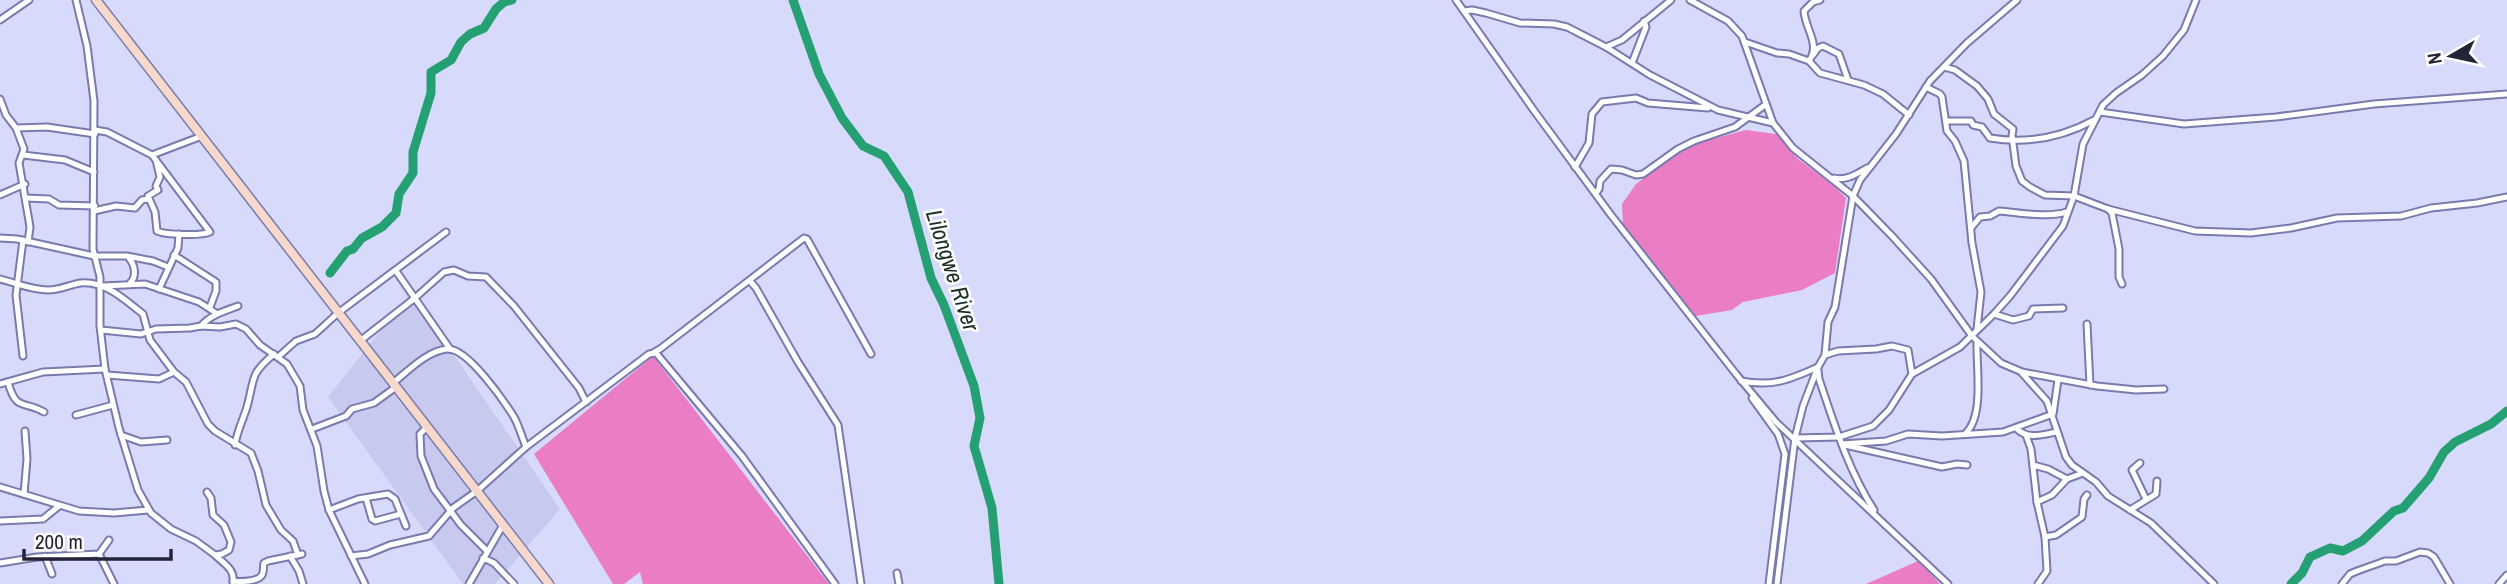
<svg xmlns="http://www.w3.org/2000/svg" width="2507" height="584" font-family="'Archivo Narrow',sans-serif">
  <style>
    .built { fill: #c7c9ee }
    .forest { fill: #eb7dc4 }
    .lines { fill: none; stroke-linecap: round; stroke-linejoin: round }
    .river { stroke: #24a072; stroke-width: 9 }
    .minor-casing { stroke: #797aad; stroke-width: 9 }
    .secondary-casing { stroke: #797aad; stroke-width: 11 }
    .minor { stroke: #fff; stroke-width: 5 }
    .secondary { stroke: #f7d9cc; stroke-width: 8 }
    .labels { text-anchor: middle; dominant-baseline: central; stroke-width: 5; stroke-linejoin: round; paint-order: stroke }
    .water-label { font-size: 23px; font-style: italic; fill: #183025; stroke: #fff }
  </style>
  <rect width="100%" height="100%" fill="#d8dafc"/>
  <!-- built -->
  <path class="built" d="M407 287 560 509 495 584H463L328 397 407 297Z"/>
  <!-- forest -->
  <g class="forest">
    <path d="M1746 130 1776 134 1798 159 1833 185 1846 198 1835 273 1802 290 1743 302 1732 310 1696 316 1623 224 1622 204 1636 184 1679 151 1698 143Z"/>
    <path d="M653 356 829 584H643L640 572 624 584H613L534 454Z"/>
    <path d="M1918 560 1940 584H1866L1918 561Z"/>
  </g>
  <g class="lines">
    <!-- river -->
    <g class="river">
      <path d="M793 0 819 74 842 118 863 146 884 156 908 192 931 278 944 305 974 386 980 418 974 446 992 508 999 584"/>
      <path d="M330 273 347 251 353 249 362 238 382 227 396 213 399 194 413 173V152L431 93V72L451 60 461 42 470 34 484 28 496 9 504 2 512 0"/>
      <path d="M2291 584 2302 573 2310 557 2330 548 2343 551 2362 541 2394 511 2403 508 2429 478 2444 452 2455 442 2491 424 2507 411"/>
    </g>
    <defs>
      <g id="minor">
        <path d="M76 0 87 46 94 101 93 249 100 277V326L105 369 119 428 138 490 151 513 171 529 196 541 215 555 222 554 229 550 231 542 224 525 213 515 211 498 207 492"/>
        <path d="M1456 0 1535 112 1611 215 1736 374 1776 422 1948 584"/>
        <path d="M1690 0 1728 21 1742 36 1773 123"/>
        <path d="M1464 11 1472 10 1486 13 1520 23 1554 24 1567 27 1606 47 1650 75 1718 110 1773 123 1793 148 1853 196 1892 236 1931 279 1972 336 2001 363 2022 372 2097 386 2136 390 2164 389"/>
        <path d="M0 20 29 0"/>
        <path d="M1745 42 1777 53 1789 54 1809 61 1820 73 1864 85 1883 94 1909 115"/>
        <path d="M1606 47 1622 40 1671 0"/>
        <path d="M1813 55 1818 48 1823 46 1839 54 1848 80"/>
        <path d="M1809 61C1821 44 1805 29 1804 11L1813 2 1820 0"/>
        <path d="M1632 63 1646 27 1644 21"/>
        <path d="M1944 67 1955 70 1977 86 1988 99 1994 114 2013 129 2012 136 2016 166 2022 181 2030 187 2045 195 2074 196 2108 209 2195 231 2251 233 2291 228 2337 218 2401 216 2431 208 2477 203 2507 197"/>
        <path d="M1926 87 1940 94 1942 97 1947 131 1955 141 1964 161 1972 243 1981 292 1977 329"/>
        <path d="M0 99 6 115 16 128 47 127 95 134"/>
        <path d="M2100 112 2184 124 2276 117 2374 104 2507 94"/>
        <path d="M1946 121H1971L1973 125 1982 127 1990 138C2027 144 2061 138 2094 120"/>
        <path d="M16 128 24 149 19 163 30 227 28 242"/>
        <path d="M95 130 107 132 152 155 210 232C202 236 165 235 157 231L155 212 148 196 158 190 156 186 160 177 156 160"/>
        <path d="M23 155 65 160 94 172"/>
        <path d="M152 155 202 136"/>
        <path d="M1575 167 1589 143 1592 114 1602 102 1636 98 1648 103 1708 108"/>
        <path d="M1834 178C1846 181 1857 174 1867 168"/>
        <path d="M1596 193 1599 189 1600 181 1611 169 1622 170 1636 175 1643 174 1678 149 1694 141 1735 127 1765 105"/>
        <path d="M0 195 25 184"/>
        <path d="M26 198 49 199 59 205 95 206"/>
        <path d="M2108 209 2112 213 2119 249V277L2122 284"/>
        <path d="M94 211 116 206 135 208 142 200 148 199"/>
        <path d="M1971 228 1980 217 1990 216 1999 211C2022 213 2046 218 2067 212"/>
        <path d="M0 238 17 239 94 256H127L153 261 168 267"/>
        <path d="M23 240 16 295 23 356"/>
        <path d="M174 255 216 282V291L210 307"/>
        <path d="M129 258C135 265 137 277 130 283"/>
        <path d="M396 271 450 349"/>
        <path d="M0 279C16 283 32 290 48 290 60 290 69 285 80 283 102 280 122 297 138 310L143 314 150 340 174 372 186 382 208 424 215 431 251 453 258 471 266 505 281 530 293 541 298 555"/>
        <path d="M750 281 756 288 798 362 838 425 861 584"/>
        <path d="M103 286 145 284 199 302 216 313"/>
        <path d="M159 289 178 248 179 234"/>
        <path d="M1994 314 2013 320 2029 316 2033 309 2063 308"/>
        <path d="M2087 324 2090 385"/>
        <path d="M201 326C210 315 225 311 238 306"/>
        <path d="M101 330 141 334 156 329 190 328 201 326 220 327 236 324 246 329 260 345 287 364 300 386 303 410 317 446 324 491 329 510 365 584"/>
        <path d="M360 341 415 298 444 272 454 270 468 276 486 277 514 306 579 388 586 402"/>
        <path d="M653 353 660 349 804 238 807 239 871 354"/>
        <path d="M1825 355 1838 351 1876 349 1892 346 1908 350 1912 374"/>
        <path d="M278 357 296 341 315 334 338 313 446 232"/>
        <path d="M1818 370 1819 379C1834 423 1848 470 1874 510"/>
        <path d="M2022 373 2047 401 2066 457 2072 465 2096 482 2108 496 2151 523 2214 584"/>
        <path d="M107 375 159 379 174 372"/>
        <path d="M1741 381C1772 387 1789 380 1818 367"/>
        <path d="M8 382C16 412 24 400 44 412"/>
        <path d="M393 383C408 371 427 351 447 349 467 347 504 401 514 417 519 426 522 437 526 447"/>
        <path d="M0 384 43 372 105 369"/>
        <path d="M1752 398 1778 434 1785 454 1769 584"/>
        <path d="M76 415 113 405"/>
        <path d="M427 427 420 434 421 456 434 489 461 525 487 551"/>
        <path d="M2016 428C2027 440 2042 435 2056 432"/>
        <path d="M312 429 346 416 352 409 374 403 396 387"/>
        <path d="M1965 434C1985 416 1976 367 1977 342"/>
        <path d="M121 435 141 442 167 440"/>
        <path d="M2026 435 2031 449 2037 502 2045 537 2047 571 2038 584"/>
        <path d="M1795 438 1839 437 1873 426 1889 410 1912 374 1960 347 1994 314 2010 296 2063 226 2074 196 2083 144 2103 105 2116 93 2142 75 2163 56 2184 30 2196 0"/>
        <path d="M1842 444 1886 441 1908 434 1942 436 2003 432 2053 414 2058 380"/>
        <path d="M235 445C237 431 243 420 247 407 255 378 249 375 274 354"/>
        <path d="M1845 445 1942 467 1957 464 1967 465"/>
        <path d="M2140 463 2132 470 2146 499"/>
        <path d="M2033 465 2048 469 2067 479"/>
        <path d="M0 487 79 511 114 513 148 510"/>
        <path d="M24 494 27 459 25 431"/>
        <path d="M366 498 372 519 375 521 401 514"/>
        <path d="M2037 502 2052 495 2067 479 2083 473"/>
        <path d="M329 510 358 499 388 494 395 499 406 526"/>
        <path d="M2130 510 2156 494 2157 481"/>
        <path d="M0 521 43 519 59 506"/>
        <path d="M2045 537 2056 535 2082 517 2084 499 2087 495"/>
        <path d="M99 554 114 584"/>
        <path d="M215 555C224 564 235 569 233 582"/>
        <path d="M45 556 52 574"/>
        <path d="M290 556 299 571 303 584"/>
        <path d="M351 556 368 554 390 545 429 536 453 508 477 491 526 447 649 354 656 353 742 456 835 584"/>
        <path d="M483 558 494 563 514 584"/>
        <path d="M0 563 37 557 99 554 109 540"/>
        <path d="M897 573 899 584"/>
        <path d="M233 581C240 582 258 582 262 575 264 572 263 567 264 563L268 561 302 554"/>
        <path d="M469 584 503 525"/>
        <path d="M1777 584 1795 438 1803 406 1818 367 1825 355 1828 322 1835 307 1853 196 1860 180 1896 134 1930 81 1967 43 2017 0"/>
        <path d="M2342 584 2350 574 2357 571 2385 561H2396L2420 552 2428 553 2434 557 2450 584"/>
        <path d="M2499 584 2507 575"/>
      </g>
      <path id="secondary" d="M96 0 549 584"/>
    </defs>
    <!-- minor casing -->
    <use href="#minor" class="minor-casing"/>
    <!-- secondary casing -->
    <use href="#secondary" class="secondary-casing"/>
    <!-- minor -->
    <use href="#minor" class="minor"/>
    <!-- secondary -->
    <use href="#secondary" class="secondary"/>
  </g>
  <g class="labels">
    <!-- water labels -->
    <g class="water-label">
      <text transform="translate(953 270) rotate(72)">Lilongwe River</text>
    </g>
  </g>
  <!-- north arrow -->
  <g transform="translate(2451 56) rotate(261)" stroke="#ffffff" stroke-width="5" paint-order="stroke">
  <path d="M0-5L12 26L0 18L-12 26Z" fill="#242439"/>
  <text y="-10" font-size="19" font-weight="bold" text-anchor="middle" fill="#242439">N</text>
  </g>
  <!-- scale -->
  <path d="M24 549v10h147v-10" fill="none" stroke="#242439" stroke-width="3.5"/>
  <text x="35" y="549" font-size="21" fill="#242439" stroke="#ffffff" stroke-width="5" paint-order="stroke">200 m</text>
</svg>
